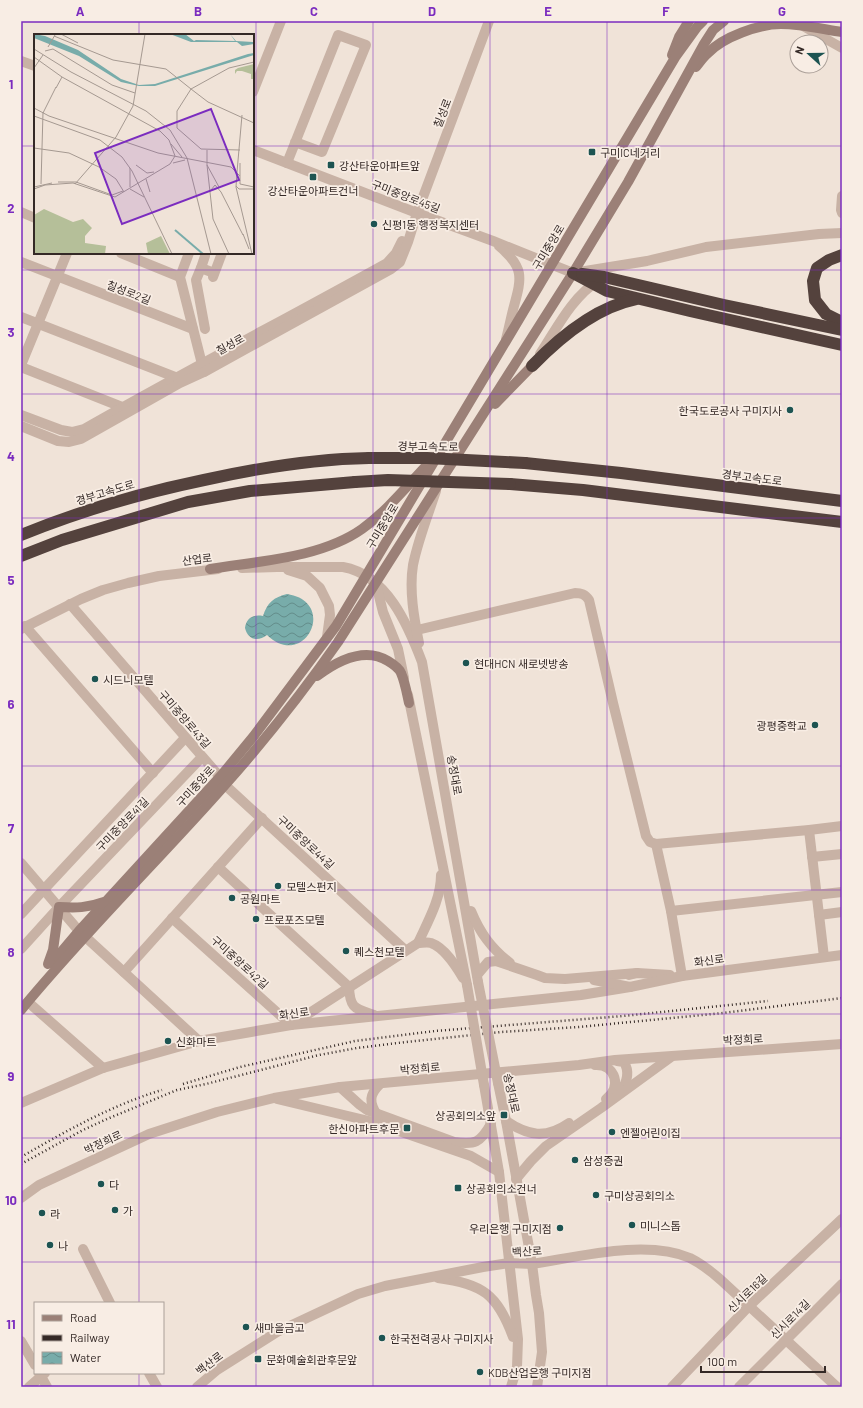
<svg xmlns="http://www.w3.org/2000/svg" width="863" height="1408" font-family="Barlow,'Noto Sans KR',sans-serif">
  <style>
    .water { fill: url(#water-waves) }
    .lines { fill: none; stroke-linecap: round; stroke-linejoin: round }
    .minor { stroke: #c8b2a5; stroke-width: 10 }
    .tertiary { stroke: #c8b2a5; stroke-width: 10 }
    .secondary { stroke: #9b8077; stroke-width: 10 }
    .motorway { stroke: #54423d; stroke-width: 12 }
    .rail { stroke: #342926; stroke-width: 2.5; stroke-dasharray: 1 3; stroke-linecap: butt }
    .tertiary-bridge { stroke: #c8b2a5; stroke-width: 10 }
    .motorway-bridge { stroke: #54423d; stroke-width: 12 }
    .grid { fill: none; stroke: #7b2cbf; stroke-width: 1; stroke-opacity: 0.55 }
    .poi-dot { fill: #1d5452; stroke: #f8ede4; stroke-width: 1.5 }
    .labels { text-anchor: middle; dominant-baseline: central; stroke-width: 3.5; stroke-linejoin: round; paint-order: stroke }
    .street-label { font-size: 11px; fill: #342926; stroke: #f8ede4 }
    .poi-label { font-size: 11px; fill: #342926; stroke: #f8ede4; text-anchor: start }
    .inset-river { fill: none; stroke: #78acaa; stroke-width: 2 }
    .inset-road { fill: none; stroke: #a59991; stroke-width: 1 }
    .view { fill: #7b2cbf; fill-opacity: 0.15; stroke: #7b2cbf; stroke-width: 2 }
    .inset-edge { fill: none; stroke: #342926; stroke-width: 2 }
    .neatline { fill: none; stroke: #7b2cbf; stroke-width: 1.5 }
    .grid-label { font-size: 13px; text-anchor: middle; font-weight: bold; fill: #7b2cbf }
  </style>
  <defs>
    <pattern id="water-waves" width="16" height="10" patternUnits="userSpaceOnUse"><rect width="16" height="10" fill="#78acaa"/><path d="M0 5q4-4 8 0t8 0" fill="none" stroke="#638c8a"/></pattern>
  </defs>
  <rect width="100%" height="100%" fill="#f0e3d8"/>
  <!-- water -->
  <path class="water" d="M287 594C339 602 304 671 267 635 258 642 248 640 245 628 246 618 253 614 263 616 267 603 274 597 287 594Z"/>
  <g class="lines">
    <!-- minor -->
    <g class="minor">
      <path d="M803 26 842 48"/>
      <path d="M21 61 35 66"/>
      <path d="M253 92 281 21"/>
      <path d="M253 150 417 213"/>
      <path d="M287 163 338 35 366 45 322 152 295 142"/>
      <path d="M842 196 841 210 842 213"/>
      <path d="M21 212 35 218"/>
      <path d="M121 253 180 277"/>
      <path d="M189 253 180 277 204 372"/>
      <path d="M21 262 193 329"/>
      <path d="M201 268 205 256"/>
      <path d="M213 277 222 253"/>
      <path d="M21 317 175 377"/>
      <path d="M205 329 196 280 201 268 214 273"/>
      <path d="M21 365 67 253"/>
      <path d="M21 367 122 407"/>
      <path d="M70 604 220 777"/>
      <path d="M25 626 153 773"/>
      <path d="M417 630 575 593C581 593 585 594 589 600L613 703 646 836 650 842 656 844"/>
      <path d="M225 785 405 950"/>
      <path d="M809 830 824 957"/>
      <path d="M812 857 842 854"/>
      <path d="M21 863 79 931 199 1041"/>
      <path d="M218 867 349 987"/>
      <path d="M671 911 842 892"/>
      <path d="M21 914 185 738"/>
      <path d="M819 915 842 912"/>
      <path d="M172 918 291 1025"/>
      <path d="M21 949 59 907 202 757"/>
      <path d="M124 972 262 818"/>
      <path d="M629 975 637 973 670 975"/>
      <path d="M682 976 671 911 656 844 809 830 842 826"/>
      <path d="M28 1002 103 1068"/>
      <path d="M21 1103 103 1068 199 1041 291 1025 581 995 630 987 682 976 842 955"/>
      <path d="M83 1249 110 1303"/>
      <path d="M532 1264C578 1257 646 1239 690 1258 702 1264 712 1272 722 1281L837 1387"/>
      <path d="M149 1373 157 1387"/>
      <path d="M29 1387 45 1373"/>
      <path d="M672 1387 749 1306 842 1219"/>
      <path d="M739 1387 842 1284"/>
    </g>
    <!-- tertiary -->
    <g class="tertiary">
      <path d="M417 213 493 241 573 273 647 261 706 247 819 234 842 233"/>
      <path d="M499 246C524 267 522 277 514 306 511 317 509 328 506 339"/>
      <path d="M540 354C557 328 572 297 599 280"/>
      <path d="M21 415 61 430 72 432 84 429C184 372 286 319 387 263L396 253 402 241"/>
      <path d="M21 426 58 441 69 442 81 439 180 383 204 372 391 269 400 262 408 242 417 213 489 21"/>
      <path d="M242 568 277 567H343C387 575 408 625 422 662L478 982"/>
      <path d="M288 570 307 576 320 588 329 606 330 615 327 637"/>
      <path d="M376 584 383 612 398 649 404 678"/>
      <path d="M21 629 81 599 103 590 128 583 159 576 218 569"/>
      <path d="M419 643C414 618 409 590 413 565 418 540 428 515 436 491"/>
      <path d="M408 695 467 985"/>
      <path d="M471 911C480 933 491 948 510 963"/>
      <path d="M418 943C428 921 441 899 441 875"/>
      <path d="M477 975 488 962 496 961 537 975 545 978 565 979 637 973"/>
      <path d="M594 980 630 987"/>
      <path d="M349 987C350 1009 355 1008 374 1015"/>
      <path d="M291 1025 418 943C422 943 427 942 431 943 445 948 456 966 463 978"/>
      <path d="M617 1061 624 1062C630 1072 627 1082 621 1091"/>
      <path d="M595 1065C616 1064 622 1088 606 1099"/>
      <path d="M498 1083 506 1121 532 1264 536 1295 539 1313 542 1352 537 1387"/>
      <path d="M484 1085 499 1172 518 1339 517 1367 511 1387"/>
      <path d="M340 1087 360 1105 367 1110 454 1142C475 1145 480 1143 491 1124"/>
      <path d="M277 1099 373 1122 471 1156 499 1172"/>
      <path d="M377 1115C369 1102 369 1095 380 1084"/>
      <path d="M506 1121C528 1136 546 1139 569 1123"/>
      <path d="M516 1179 531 1161 546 1146 601 1108 671 1057"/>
      <path d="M21 1198 39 1185 149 1134 217 1112 274 1098 340 1087 579 1065 615 1060 842 1044"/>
      <path d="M438 1278C483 1284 497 1294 513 1337"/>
      <path d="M21 1341 35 1365"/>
      <path d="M39 1373 47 1387"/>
      <path d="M197 1387 217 1370 277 1332 358 1294 385 1286 483 1267 509 1263 532 1264"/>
    </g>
    <!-- secondary -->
    <g class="secondary">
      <path d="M672 55 679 37 689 21"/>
      <path d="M696 67C700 62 703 57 708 53 723 37 759 24 781 24 801 24 822 29 842 32"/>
      <path d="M495 404 532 366"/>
      <path d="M210 569C259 561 321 558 362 529 387 511 407 486 428 464"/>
      <path d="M317 676C337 661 364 646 388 661 393 664 399 668 401 673 405 682 407 694 409 703"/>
      <path d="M52 963 79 931 220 777 253 737 336 626 676 56 697 27 703 21"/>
      <path d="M48 964 53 950 59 907C75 908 88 908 104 902"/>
      <path d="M21 1010C85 932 158 861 225 785 265 740 303 692 338 642L573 273 628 182 704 44 713 30 724 21"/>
    </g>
    <!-- motorway -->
    <g class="motorway">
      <path d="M842 255 829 260 817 268 813 281 815 300 826 314 842 322"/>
      <path d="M573 273 607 291 690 311 842 345"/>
      <path d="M582 274 604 277 724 305 842 330"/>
      <path d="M532 366C559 338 597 307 636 299"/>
      <path d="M525 463 621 473 842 501"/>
      <path d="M510 484 583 490 842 522"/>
      <path d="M21 535C80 511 141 493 204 480 258 468 313 459 369 458"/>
      <path d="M21 556 62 540 188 502 250 491 355 482"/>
    </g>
    <!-- rail -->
    <g class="rail">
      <path d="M183 1084 240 1067 355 1041 435 1031 623 1016 768 1001"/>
      <path d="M21 1157C66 1131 112 1105 162 1090"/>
      <path d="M21 1164 83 1130 107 1119 177 1090 206 1084 319 1055 357 1048 406 1042 501 1032 579 1027 723 1013 842 998"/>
    </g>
    <!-- tertiary-bridge -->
    <g class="tertiary-bridge">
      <path d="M478 982 498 1083"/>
      <path d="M467 985 484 1085"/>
    </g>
    <!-- motorway-bridge -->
    <g class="motorway-bridge">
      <path d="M369 458H427L525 463"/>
      <path d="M355 482 388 480 510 484"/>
    </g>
  </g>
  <!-- grid -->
  <path class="grid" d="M139 21V35M256 21V1387M373 21V1387M490 21V1387M607 21V1387M724 21V1387M21 146H35M253 146H842M139 253V1303M21 270H842M21 394H842M21 518H842M21 642H842M21 766H842M21 890H842M21 1014H842M21 1138H842M21 1262H842M139 1373V1387"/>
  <!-- markers -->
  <g class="poi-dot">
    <rect x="588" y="148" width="8" height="8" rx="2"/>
    <rect x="327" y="161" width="8" height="8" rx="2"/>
    <rect x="309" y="173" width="8" height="8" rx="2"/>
    <circle cx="374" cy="224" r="4"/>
    <circle cx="790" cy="410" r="4"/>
    <circle cx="466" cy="663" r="4"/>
    <circle cx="95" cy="679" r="4"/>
    <circle cx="815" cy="725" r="4"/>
    <circle cx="278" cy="886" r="4"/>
    <circle cx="232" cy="898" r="4"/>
    <circle cx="256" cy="919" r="4"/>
    <circle cx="346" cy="951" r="4"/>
    <circle cx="168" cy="1041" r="4"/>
    <rect x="500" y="1111" width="8" height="8" rx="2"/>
    <rect x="403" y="1124" width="8" height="8" rx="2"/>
    <circle cx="612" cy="1132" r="4"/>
    <circle cx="575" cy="1160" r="4"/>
    <circle cx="101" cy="1184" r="4"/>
    <rect x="454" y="1184" width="8" height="8" rx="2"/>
    <circle cx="596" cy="1195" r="4"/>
    <circle cx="115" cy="1210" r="4"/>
    <circle cx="42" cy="1213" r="4"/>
    <circle cx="632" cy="1225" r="4"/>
    <circle cx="560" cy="1228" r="4"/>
    <circle cx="50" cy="1245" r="4"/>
    <circle cx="246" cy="1327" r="4"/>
    <circle cx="382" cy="1338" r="4"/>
    <rect x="254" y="1355" width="8" height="8" rx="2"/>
    <circle cx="480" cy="1372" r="4"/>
  </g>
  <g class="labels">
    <!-- street labels -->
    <g class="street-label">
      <text transform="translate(442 113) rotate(-69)">칠성로</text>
      <text transform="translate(406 196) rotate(21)">구미중앙로45길</text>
      <text transform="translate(548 247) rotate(-59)">구미중앙로</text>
      <text transform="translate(129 292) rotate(21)">칠성로2길</text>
      <text transform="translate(230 344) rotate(-29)">칠성로</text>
      <text transform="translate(428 446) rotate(1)">경부고속도로</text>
      <text transform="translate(752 477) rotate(7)">경부고속도로</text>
      <text transform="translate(105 492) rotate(-17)">경부고속도로</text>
      <text transform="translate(382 526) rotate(-59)">구미중앙로</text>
      <text transform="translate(197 559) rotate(-7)">산업로</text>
      <text transform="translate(185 719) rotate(49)">구미중앙로43길</text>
      <text transform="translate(455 775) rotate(80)">송정대로</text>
      <text transform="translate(195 786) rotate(-48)">구미중앙로</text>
      <text transform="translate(122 824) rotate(-46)">구미중앙로41길</text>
      <text transform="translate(306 842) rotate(43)">구미중앙로44길</text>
      <text transform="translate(709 960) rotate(-8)">화신로</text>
      <text transform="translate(240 962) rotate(42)">구미중앙로42길</text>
      <text transform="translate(294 1013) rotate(-8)">화신로</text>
      <text transform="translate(743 1039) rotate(-3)">박정희로</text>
      <text transform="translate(420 1068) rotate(-5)">박정희로</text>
      <text transform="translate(512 1093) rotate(78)">송정대로</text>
      <text transform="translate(103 1142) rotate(-25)">박정희로</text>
      <text transform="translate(527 1251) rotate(-3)">백산로</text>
      <text transform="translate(747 1293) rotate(-44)">신시로16길</text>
      <text transform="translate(790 1319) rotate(-45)">신시로14길</text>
      <text transform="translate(209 1363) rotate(-37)">백산로</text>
    </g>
    <!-- poi labels -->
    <g class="poi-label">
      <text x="600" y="152">구미IC네거리</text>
      <text x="339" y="165">강산타운아파트앞</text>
      <text x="313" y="190" text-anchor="middle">강산타운아파트건너</text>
      <text x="382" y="224">신평1동 행정복지센터</text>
      <text x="782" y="410" text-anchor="end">한국도로공사 구미지사</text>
      <text x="474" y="663">현대HCN 새로넷방송</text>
      <text x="103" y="679">시드니모텔</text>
      <text x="807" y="725" text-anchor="end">광평중학교</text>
      <text x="286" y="886">모텔스펀지</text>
      <text x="240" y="898">공원마트</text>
      <text x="264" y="919">프로포즈모텔</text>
      <text x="354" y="951">퀘스천모텔</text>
      <text x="176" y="1041">신화마트</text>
      <text x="496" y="1115" text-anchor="end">상공회의소앞</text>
      <text x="399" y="1128" text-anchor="end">한신아파트후문</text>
      <text x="620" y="1132">엔젤어린이집</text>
      <text x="583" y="1160">삼성증권</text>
      <text x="109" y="1184">다</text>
      <text x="466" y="1188">상공회의소건너</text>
      <text x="604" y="1195">구미상공회의소</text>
      <text x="123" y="1210">가</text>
      <text x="50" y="1213">라</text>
      <text x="640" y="1225">미니스톱</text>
      <text x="552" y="1228" text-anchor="end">우리은행 구미지점</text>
      <text x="58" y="1245">나</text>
      <text x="254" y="1327">새마을금고</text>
      <text x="390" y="1338">한국전력공사 구미지사</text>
      <text x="266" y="1359">문화예술회관후문앞</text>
      <text x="488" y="1372">KDB산업은행 구미지점</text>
    </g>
  </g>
  <!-- overview -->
  <g transform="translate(34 34)">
    <rect width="220" height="220" fill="#f0e3d8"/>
    <path d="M220 30V45H217V40L208 37H203L201 40V36L204 34ZM10 175 39 188 49 185 58 194 51 202V209L72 212 71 220H0V181Z" fill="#b5bf99"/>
    <path d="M127 202 136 220H114L112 209Z" fill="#b5bf99"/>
    <path d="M0 0 11 2 44 16 87 45 105 51 121 50 214 20 220 19V21L121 52H105L87 48 45 22 0 4ZM136 0H151L160 7 162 6 201 7 196 0 202 7 219 8 220 10 208 12 203 8H157Z" fill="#78acaa"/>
    <path class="inset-river" d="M141 196 169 220"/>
    <path class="inset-road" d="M27 0 44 9M20 2 79 26 132 35 157 55 195 34 220 28M14 13 21 1M0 15 37 38 112 77 136 96 153 124 177 220M11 17 19 15 78 51 101 59M0 23 28 43 126 97 135 106 141 122 136 130 81 163 39 149 11 151 0 155M0 34 9 21M22 54 28 43M0 74 15 82 124 119 197 133 206 142M9 79 22 53M0 82 66 106 88 123 98 137 138 220M137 110 148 123M0 114 35 119 65 133 82 145 90 158M173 116V131L185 153M206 116 167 115 143 94V77L157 55 174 68 220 89M139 129 151 126M206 129V150L220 153M102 131 113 139 120 138M173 131 179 185 195 220M96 134V153M203 138 208 81M203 138 202 153 218 220M112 145 116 158M24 148H42L78 161 89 157M7 150 9 78M41 150 82 103 99 72 111 0M202 152 205 155H220M0 153 18 149M96 155 110 163M177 156 181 151 187 158M187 158 209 201M209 200 215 215"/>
    <path class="view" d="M177 75 205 146 88 190 61 119Z"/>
    <rect width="220" height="220" class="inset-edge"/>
  </g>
  <!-- border -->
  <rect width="863" height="1408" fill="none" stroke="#f8ede4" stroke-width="44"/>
  <!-- legend -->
  <rect x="34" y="1302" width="130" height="72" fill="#f8ede4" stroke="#aa9f98"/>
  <rect x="42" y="1315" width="20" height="6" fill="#9b8077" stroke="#aa9f98"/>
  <text x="70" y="1322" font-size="12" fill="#342926">Road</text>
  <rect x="42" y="1335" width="20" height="6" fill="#342926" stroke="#aa9f98"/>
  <text x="70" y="1342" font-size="12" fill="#342926">Railway</text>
  <rect x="42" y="1352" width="20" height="12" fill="url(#water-waves)" stroke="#aa9f98"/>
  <text x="70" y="1362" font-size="12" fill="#342926">Water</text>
  <!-- north arrow -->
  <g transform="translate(809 54) rotate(291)"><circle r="19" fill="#f8ede4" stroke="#aa9f98"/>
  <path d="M0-3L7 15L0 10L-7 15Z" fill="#1d5452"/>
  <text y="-6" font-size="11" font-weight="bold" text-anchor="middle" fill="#342926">N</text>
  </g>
  <!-- scale -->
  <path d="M701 1366v6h124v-6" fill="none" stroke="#342926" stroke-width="2"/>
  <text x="707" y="1366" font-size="12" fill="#342926" stroke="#f8ede4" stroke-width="3" paint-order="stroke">100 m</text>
  <rect x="22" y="22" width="819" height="1364" class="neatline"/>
  <g class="grid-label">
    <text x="80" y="16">A</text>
    <text x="198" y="16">B</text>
    <text x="314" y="16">C</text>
    <text x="432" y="16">D</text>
    <text x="548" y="16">E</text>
    <text x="666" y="16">F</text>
    <text x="782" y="16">G</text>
    <text x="11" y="89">1</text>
    <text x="11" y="213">2</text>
    <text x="11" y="337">3</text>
    <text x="11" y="461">4</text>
    <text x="11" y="585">5</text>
    <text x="11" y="709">6</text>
    <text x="11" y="833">7</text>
    <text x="11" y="957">8</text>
    <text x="11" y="1081">9</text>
    <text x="11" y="1205">10</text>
    <text x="11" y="1329">11</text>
  </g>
</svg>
